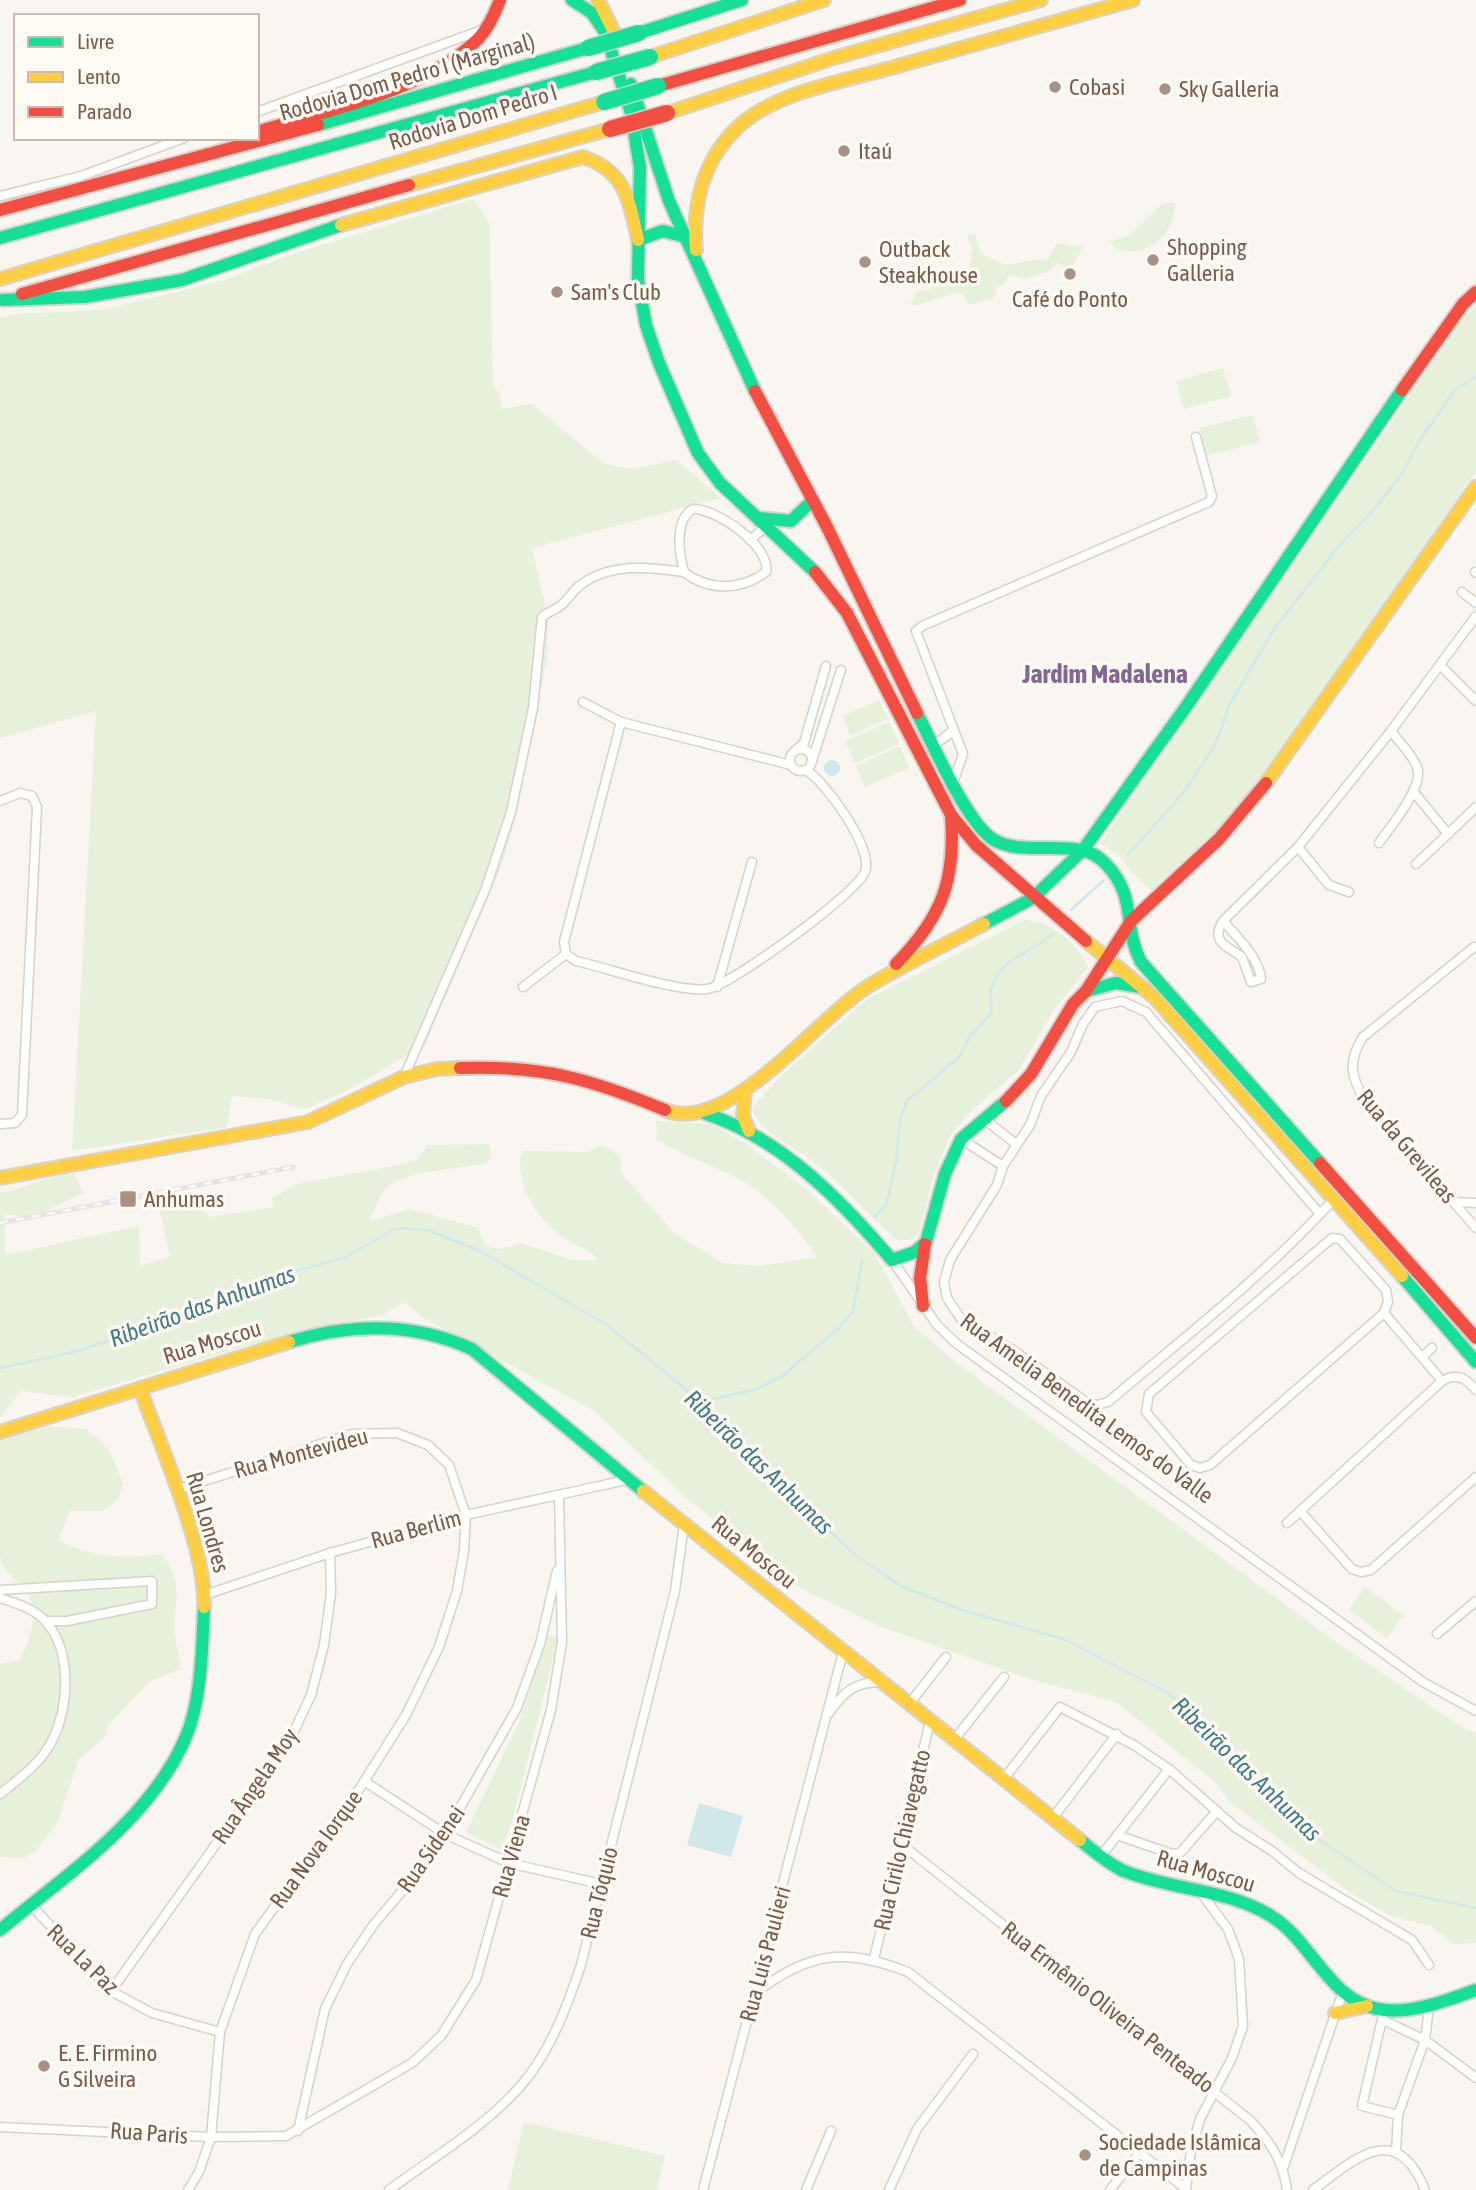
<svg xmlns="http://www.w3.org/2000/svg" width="1476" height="2190" font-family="'Asap Condensed',sans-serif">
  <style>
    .green { fill: #e7f0db }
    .water { fill: #d0e8ea }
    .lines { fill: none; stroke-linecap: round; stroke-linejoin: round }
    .stream { stroke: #d0e8ea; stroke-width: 2.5 }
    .street-casing { stroke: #d7d1cb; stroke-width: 11 }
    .fast-casing { stroke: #d9d2cb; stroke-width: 16 }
    .slow-casing { stroke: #d9d2cb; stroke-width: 16 }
    .jam-casing { stroke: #d9d2cb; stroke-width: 16 }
    .street { stroke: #fefefd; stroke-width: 8 }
    .fast { stroke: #16e098; stroke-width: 12 }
    .slow { stroke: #ffcf43; stroke-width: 12 }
    .jam { stroke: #f24e42; stroke-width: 12 }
    .rail-casing { stroke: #e6e3e7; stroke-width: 5 }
    .rail { stroke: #fffaf3; stroke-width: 2.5; stroke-dasharray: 8; stroke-linecap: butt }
    .fast-bridge-casing { stroke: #dad1cc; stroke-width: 19; stroke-linecap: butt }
    .jam-bridge-casing { stroke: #dad1cc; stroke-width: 19; stroke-linecap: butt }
    .fast-bridge { stroke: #16e098; stroke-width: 16 }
    .jam-bridge { stroke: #f24e42; stroke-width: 16 }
    .poi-dot { fill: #a69286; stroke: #fffaf3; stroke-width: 2.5 }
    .labels { text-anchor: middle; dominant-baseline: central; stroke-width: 7; stroke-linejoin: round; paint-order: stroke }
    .street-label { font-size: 23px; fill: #7a5c4d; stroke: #fffaf3 }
    .poi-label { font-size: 23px; fill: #7a5c4d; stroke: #fffaf3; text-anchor: start }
    .water-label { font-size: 24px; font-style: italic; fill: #437c86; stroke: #fffaf3 }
    .quarter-label { font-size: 26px; font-weight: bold; fill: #846695; stroke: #fffaf3 }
  </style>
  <rect width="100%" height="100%" fill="#f9f5f0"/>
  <!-- green -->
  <g class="green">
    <path d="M473 199 489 222 493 383 500 396 501 409 532 404 604 464 633 469 676 460 721 498 532 548 548 619 547 658 516 817 501 867 425 1045 348 1090 305 1109 268 1099 232 1096 227 1127 72 1151 96 711 0 738V318L15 314 102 310 221 281 296 253Z"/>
    <path d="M1163 203H1175C1176 234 1147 260 1115 248L1110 242 1130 235Z"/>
    <path d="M975 233 980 253 1005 265 1041 259 1047 260 1058 242 1071 247 1084 245 1073 265 1066 267 1057 263 1050 271 1024 279 1009 275 1004 284 996 288 995 297 969 305 963 294H952L914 306 910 304 917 292 930 289 935 283 969 273 972 249 967 235Z"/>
    <path d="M1476 305V472L1269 772 1221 826 1152 890C1128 875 1129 858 1100 844L1460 323Z"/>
    <path d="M1223 368 1231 396 1184 409 1176 381Z"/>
    <path d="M1253 415 1260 442 1206 456 1200 428Z"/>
    <path d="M879 700 888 719 850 735 842 716Z"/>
    <path d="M890 722 899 744 855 763 845 741Z"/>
    <path d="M900 746 909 768 865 787 856 766Z"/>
    <path d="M1025 920C1050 921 1079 943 1088 967L1055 1008 1019 1070 969 1113 951 1135 934 1174 919 1233 910 1240H897C867 1214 841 1181 808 1158 789 1144 759 1133 752 1108L780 1077 866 1000Z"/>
    <path d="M656 1121 711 1124 745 1143 805 1188 875 1254 914 1326 954 1361 1332 1639 1466 1730 1476 1732V1943L1454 1944 1431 1926 1390 1916 1351 1893 1230 1802 1215 1782 1116 1702 1033 1680 879 1626 802 1589 689 1500 593 1410 425 1319 404 1302 383 1315 291 1333 73 1397 21 1391 0 1417V1193C25 1189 48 1175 74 1173L83 1193 26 1221 16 1215H5V1255L139 1226 140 1266 170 1256 160 1210 172 1199 194 1202 210 1217 273 1207 272 1198 297 1184 403 1164 417 1160 428 1145 489 1144 491 1155 487 1163C460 1170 402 1169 384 1190 378 1198 374 1212 370 1221L410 1209 478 1228 485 1246 501 1249 521 1243 572 1260H598C588 1248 575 1246 562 1237 536 1219 514 1182 522 1151L588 1152 601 1145 621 1156V1173L673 1232 722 1263 761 1266 817 1257C796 1226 766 1191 731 1175 706 1163 681 1154 657 1140Z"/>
    <path d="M50 1426 85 1429 99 1439 110 1452 123 1483 118 1500 102 1511H70L58 1540C92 1558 124 1559 161 1554 187 1585 172 1602 175 1635 176 1647 180 1657 181 1669L150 1681 108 1725 104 1738 79 1759 57 1823 37 1849 25 1858 0 1857V1664L20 1660C32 1635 42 1607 20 1584 10 1574 2 1571 0 1554 0 1518 0 1477 0 1440Z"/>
    <path d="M1365 1587 1403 1615 1387 1638 1349 1610Z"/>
    <path d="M548 1635 558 1638 512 1823 501 1850 466 1832 518 1725Z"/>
    <path d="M524 2122 665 2156 657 2190H508Z"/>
  </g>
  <!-- water -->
  <g class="water">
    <circle cx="832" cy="768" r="8"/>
    <path d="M699 1803 743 1816 731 1857 687 1845Z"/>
  </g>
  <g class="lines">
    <!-- stream -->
    <g class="stream">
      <path d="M1128 855 1184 792 1215 745 1230 704 1274 629 1342 542 1371 513 1401 475 1420 440 1454 391 1476 376"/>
      <path d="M1071 910 1104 880"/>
      <path d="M874 1217 886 1206 896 1161 900 1119 907 1101 960 1056 969 1038 991 1013C992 1005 989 993 992 986 1001 957 1034 953 1053 933"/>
      <path d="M0 1368 74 1352 177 1319 259 1281 346 1257 396 1228 427 1230 478 1250 607 1325 719 1416 767 1471 854 1554 901 1586 962 1610 1064 1639 1170 1694 1257 1785 1313 1836 1396 1891 1476 1908"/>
      <path d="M701 1402 756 1389 781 1377 839 1328 853 1311 862 1260"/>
    </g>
    <defs>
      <g id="street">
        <path d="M257 112 479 31"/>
        <path d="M0 196 81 176 184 138"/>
        <path d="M693 509C717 509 771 546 766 572 740 591 709 591 684 572 679 553 674 520 693 509Z"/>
        <path d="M750 540 768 525"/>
        <path d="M1475 572 1476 573"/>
        <path d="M1462 592 1476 603"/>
        <path d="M1440 665 1476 701"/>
        <path d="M583 702 621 722"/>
        <path d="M933 746 953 731"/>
        <circle cx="801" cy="760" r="11"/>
        <path d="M796 750 804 743 826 666"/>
        <path d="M811 764 841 670"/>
        <path d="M791 765 621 722 564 942 566 954 576 961C608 968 678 993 707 989 730 986 856 894 865 872 874 849 826 782 806 770"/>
        <path d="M953 783 963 754 916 631 922 626 1209 502 1212 496 1196 437"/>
        <path d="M1413 791 1448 834 1476 807"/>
        <path d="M0 801 20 793 32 796 37 807 22 1115 15 1123 0 1124"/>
        <path d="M1379 843C1390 827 1425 786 1417 767 1412 754 1399 742 1391 731"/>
        <path d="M1298 847 1329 885 1349 892"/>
        <path d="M1416 864 1448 834"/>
        <path d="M1223 921C1237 937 1259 957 1261 979L1251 982 1242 957C1227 946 1210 942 1223 921L1298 847 1391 731 1476 616"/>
        <path d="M1474 947 1363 1037C1347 1062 1351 1078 1366 1102L1476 1228"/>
        <path d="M523 987 566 954"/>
        <path d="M717 987 752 862"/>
        <path d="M1122 1001 1146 1012 1320 1214C1256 1282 1180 1341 1108 1402L1097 1405 1086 1402 1013 1350 961 1319 947 1298 944 1282 950 1260 997 1185 1003 1166 1030 1125 1041 1096 1071 1052 1083 1024 1095 1007Z"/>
        <path d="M404 1077 486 888 511 812 533 708 542 617C547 612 554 611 560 606 567 601 572 592 579 586 610 562 649 567 684 572"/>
        <path d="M983 1118 1016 1144"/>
        <path d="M961 1139 1003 1166"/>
        <path d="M1453 1202 1476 1203"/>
        <path d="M1320 1214 1335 1198"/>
        <path d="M1332 1238 1340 1239 1386 1290 1388 1302 1384 1313 1210 1465 1200 1468 1191 1465 1146 1412 1149 1394Z"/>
        <path d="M892 1260 937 1325 957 1344 1423 1682 1476 1711"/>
        <path d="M1384 1313 1442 1381"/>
        <path d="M1422 1357 1432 1348"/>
        <path d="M176 1490 352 1434 397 1433 428 1445 449 1465 466 1515 464 1550 457 1591 439 1647 406 1715 360 1788 255 1934 220 2032 211 2137 199 2172 188 2190"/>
        <path d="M1300 1511 1352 1569 1361 1572 1371 1570 1476 1477"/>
        <path d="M1287 1523 1442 1381C1458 1372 1465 1378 1476 1390"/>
        <path d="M0 1590 152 1581V1604L67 1621H46"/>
        <path d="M205 1595 330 1553 466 1515 631 1479"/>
        <path d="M0 1598C16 1603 36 1609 47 1623 72 1653 69 1707 52 1741 40 1764 20 1778 0 1794"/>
        <path d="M1437 1634 1476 1601"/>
        <path d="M910 1703 946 1657"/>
        <path d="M829 1713C843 1692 855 1682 880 1682"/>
        <path d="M954 1740 1004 1677"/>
        <path d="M1003 1780 1060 1707 1134 1745 1169 1769 1236 1828 1272 1851 1299 1873 1412 1940 1429 1965"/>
        <path d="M364 1781 445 1834 509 1863 601 1884"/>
        <path d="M1052 1819 1117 1734"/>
        <path d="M1117 1835 1172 1854 1180 1853 1217 1811"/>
        <path d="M901 1844 1251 2121C1271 2143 1283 2161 1287 2190"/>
        <path d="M1101 1856 1169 1769"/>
        <path d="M31 1905 111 1991 152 2013 220 2032"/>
        <path d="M874 1959 930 1721"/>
        <path d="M111 1991 289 1742 311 1695 324 1645 331 1593 330 1553"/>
        <path d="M754 1994C809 1952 844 1947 908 1972L1186 2189"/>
        <path d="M1383 2015 1362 2106 1398 2115"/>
        <path d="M1383 2020 1425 2040 1476 2078"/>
        <path d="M0 2127 211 2137 286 2136 412 2063 441 2036 476 1980 551 1710 562 1642 559 1495"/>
        <path d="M298 2131 325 2009 347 1964 374 1924 420 1870 445 1834 517 1708 540 1644 557 1571"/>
        <path d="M1396 2152 1398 2115 1425 2040 1429 2007"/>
        <path d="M1284 2166 1343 1991"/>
        <path d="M389 2190C435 2156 492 2123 528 2077 553 2044 568 2004 581 1965L675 1591 684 1525"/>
        <path d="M703 2190 843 1652"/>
        <path d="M806 2190 831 2131"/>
        <path d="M889 2190 917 2129 973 2054"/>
        <path d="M1110 2190 1140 2152"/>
        <path d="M1186 2190 1191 2151 1200 2119 1232 2058 1243 2026 1239 1959 1228 1929 1201 1893"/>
        <path d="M1313 2190C1354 2160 1396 2118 1425 2190"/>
      </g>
      <g id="fast">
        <path d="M572 0 592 13 605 32 631 113 640 167 638 280 646 325 659 363 698 453 720 483 815 572"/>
        <path d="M639 33 742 0"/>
        <path d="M631 84 669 201 755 391"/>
        <path d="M318 125 588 48"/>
        <path d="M0 238 596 72"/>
        <path d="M638 240 663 231 686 237"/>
        <path d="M3 300 85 297 182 280 341 225"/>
        <path d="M760 518 791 521 813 500"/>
        <path d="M917 713C933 744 967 824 994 840 1027 859 1079 834 1106 864 1138 898 1122 925 1141 962L1320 1163"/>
        <path d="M984 924 1033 898 1083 850 1186 707 1402 390"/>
        <path d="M1086 991 1116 983 1140 987"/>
        <path d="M704 1113C781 1138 841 1200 892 1260L915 1252 926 1242 945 1174 961 1139 1006 1101"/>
        <path d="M1402 1276 1476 1362"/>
        <path d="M289 1342C351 1323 413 1322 472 1349L643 1491"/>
        <path d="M1080 1840C1094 1851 1108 1864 1124 1871 1171 1890 1228 1889 1271 1916 1311 1940 1329 2000 1378 2009 1411 2015 1445 2001 1476 1990"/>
        <path d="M0 1930C67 1874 149 1821 185 1739 202 1701 202 1648 204 1607"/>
      </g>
      <g id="slow">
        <path d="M598 0 615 34"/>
        <path d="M650 57 824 0"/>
        <path d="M667 113 837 57 1041 0"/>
        <path d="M409 185 610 129"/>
        <path d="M341 225 583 157C626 171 629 201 638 240"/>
        <path d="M696 250C692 203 704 158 740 125 778 91 850 80 898 66 976 44 1055 22 1133 0"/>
        <path d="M0 279 604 102"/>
        <path d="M1266 783 1476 487"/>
        <path d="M1086 941 1155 998 1402 1276"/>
        <path d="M745 1090 743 1116 749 1131"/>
        <path d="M665 1110C728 1136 817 1018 867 987 904 964 945 945 984 924"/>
        <path d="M0 1178 308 1122 404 1077 437 1069 460 1068"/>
        <path d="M140 1388C160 1445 207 1550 204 1607"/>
        <path d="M0 1432 289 1342"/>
        <path d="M643 1491 1080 1840"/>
        <path d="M1335 2013 1367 2006"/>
      </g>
      <g id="jam">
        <path d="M658 86 960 0"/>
        <path d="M257 132C326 110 427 91 479 38 489 27 495 13 500 0"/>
        <path d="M0 210 318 125"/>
        <path d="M22 294 409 185"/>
        <path d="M1402 390 1463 304 1476 292"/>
        <path d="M755 391 827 527 917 713"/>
        <path d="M815 572 847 613 951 815 976 845 1086 941"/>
        <path d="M896 964C942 917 956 880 951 815"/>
        <path d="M460 1068C542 1065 591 1079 665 1110"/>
        <path d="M1006 1101 1031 1074 1073 1004 1086 991 1131 921 1219 839 1266 783"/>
        <path d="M1320 1163 1476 1338"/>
        <path d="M923 1306 920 1278 925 1244"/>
      </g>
    </defs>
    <!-- street casing -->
    <use href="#street" class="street-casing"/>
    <!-- fast casing -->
    <use href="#fast" class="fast-casing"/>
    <!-- slow casing -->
    <use href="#slow" class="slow-casing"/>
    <!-- jam casing -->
    <use href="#jam" class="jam-casing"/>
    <!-- street -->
    <use href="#street" class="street"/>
    <!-- fast -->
    <use href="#fast" class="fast"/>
    <!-- slow -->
    <use href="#slow" class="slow"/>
    <!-- jam -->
    <use href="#jam" class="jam"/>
    <defs>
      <path id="rail" d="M0 1223 293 1167"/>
    </defs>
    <!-- rail casing -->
    <use href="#rail" class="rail-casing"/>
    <!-- rail -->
    <use href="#rail" class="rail"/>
    <defs>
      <g id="fast-bridge">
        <path d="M588 48 639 33"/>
        <path d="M596 72 650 57"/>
        <path d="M604 102 658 86"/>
      </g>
      <path id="jam-bridge" d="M610 129 667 113"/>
    </defs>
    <!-- fast-bridge casing -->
    <use href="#fast-bridge" class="fast-bridge-casing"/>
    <!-- jam-bridge casing -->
    <use href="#jam-bridge" class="jam-bridge-casing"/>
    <!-- fast-bridge -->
    <use href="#fast-bridge" class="fast-bridge"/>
    <!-- jam-bridge -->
    <use href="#jam-bridge" class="jam-bridge"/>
  </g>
  <!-- markers -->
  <g class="poi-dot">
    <circle cx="1055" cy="87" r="7"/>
    <circle cx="1165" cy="89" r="7"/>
    <circle cx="844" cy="151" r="7"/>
    <circle cx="1153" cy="260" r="7"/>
    <circle cx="865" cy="262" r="7"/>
    <circle cx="1070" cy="274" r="7"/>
    <circle cx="557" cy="292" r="7"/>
    <rect x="119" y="1190" width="18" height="18" rx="3.5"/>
    <circle cx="44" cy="2066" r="7"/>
    <circle cx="1085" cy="2155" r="7"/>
  </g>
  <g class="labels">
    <!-- street labels -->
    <g class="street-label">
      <text transform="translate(407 77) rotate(-16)">Rodovia Dom Pedro I (Marginal)</text>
      <text transform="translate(473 117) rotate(-17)">Rodovia Dom Pedro I</text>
      <text transform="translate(1407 1146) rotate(50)">Rua da Grevileas</text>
      <text transform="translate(212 1342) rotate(-17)">Rua Moscou</text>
      <text transform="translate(1087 1408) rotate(36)">Rua Amelia Benedita Lemos do Valle</text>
      <text transform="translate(301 1453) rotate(-15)">Rua Montevideu</text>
      <text transform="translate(208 1522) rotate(74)">Rua Londres</text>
      <text transform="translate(416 1529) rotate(-15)">Rua Berlim</text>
      <text transform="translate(754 1552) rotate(39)">Rua Moscou</text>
      <text transform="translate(255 1786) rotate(-56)">Rua Ângela Moy</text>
      <text transform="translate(902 1840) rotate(-77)">Rua Cirilo Chiavegatto</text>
      <text transform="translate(316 1849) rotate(-54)">Rua Nova Iorque</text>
      <text transform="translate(431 1849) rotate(-55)">Rua Sidenei</text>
      <text transform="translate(511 1856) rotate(-74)">Rua Viena</text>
      <text transform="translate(1206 1871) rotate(16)">Rua Moscou</text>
      <text transform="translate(599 1893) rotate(-76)">Rua Tóquio</text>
      <text transform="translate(765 1954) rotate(-75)">Rua Luis Paulieri</text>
      <text transform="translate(83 1959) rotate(44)">Rua La Paz</text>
      <text transform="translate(1108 2007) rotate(38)">Rua Ermênio Oliveira Penteado</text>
      <text transform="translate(149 2133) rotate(4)">Rua Paris</text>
    </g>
    <!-- poi labels -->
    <g class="poi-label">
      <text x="1069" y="87">Cobasi</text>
      <text x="1179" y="89">Sky Galleria</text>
      <text x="858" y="151">Itaú</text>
      <text x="1167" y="247">Shopping<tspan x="1167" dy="26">Galleria</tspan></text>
      <text x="879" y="249">Outback<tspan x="879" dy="26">Steakhouse</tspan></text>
      <text x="571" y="292">Sam's Club</text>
      <text x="1070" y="299" text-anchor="middle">Café do Ponto</text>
      <text x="144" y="1199">Anhumas</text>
      <text x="58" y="2053">E. E. Firmino<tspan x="58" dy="26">G Silveira</tspan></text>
      <text x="1099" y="2142">Sociedade Islâmica<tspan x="1099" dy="26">de Campinas</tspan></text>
    </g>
    <!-- water labels -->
    <g class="water-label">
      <text transform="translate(202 1306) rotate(-20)">Ribeirão das Anhumas</text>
      <text transform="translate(759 1462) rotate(44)">Ribeirão das Anhumas</text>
      <text transform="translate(1247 1769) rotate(44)">Ribeirão das Anhumas</text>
    </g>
    <!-- quarter labels -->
    <g class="quarter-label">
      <text x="1105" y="674">Jardim Madalena</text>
    </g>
  </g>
  <!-- legend -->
  <rect x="14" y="14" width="245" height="126" fill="#fffaf3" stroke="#cabbb1" stroke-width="2"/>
  <rect x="28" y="37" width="35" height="10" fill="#16e098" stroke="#cabbb1" stroke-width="2"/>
  <text x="77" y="49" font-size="21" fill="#7a5c4d">Livre</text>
  <rect x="28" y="72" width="35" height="10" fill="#ffcf43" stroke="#cabbb1" stroke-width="2"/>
  <text x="77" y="84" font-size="21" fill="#7a5c4d">Lento</text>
  <rect x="28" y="107" width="35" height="10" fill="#f24e42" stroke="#cabbb1" stroke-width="2"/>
  <text x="77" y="119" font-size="21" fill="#7a5c4d">Parado</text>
</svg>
